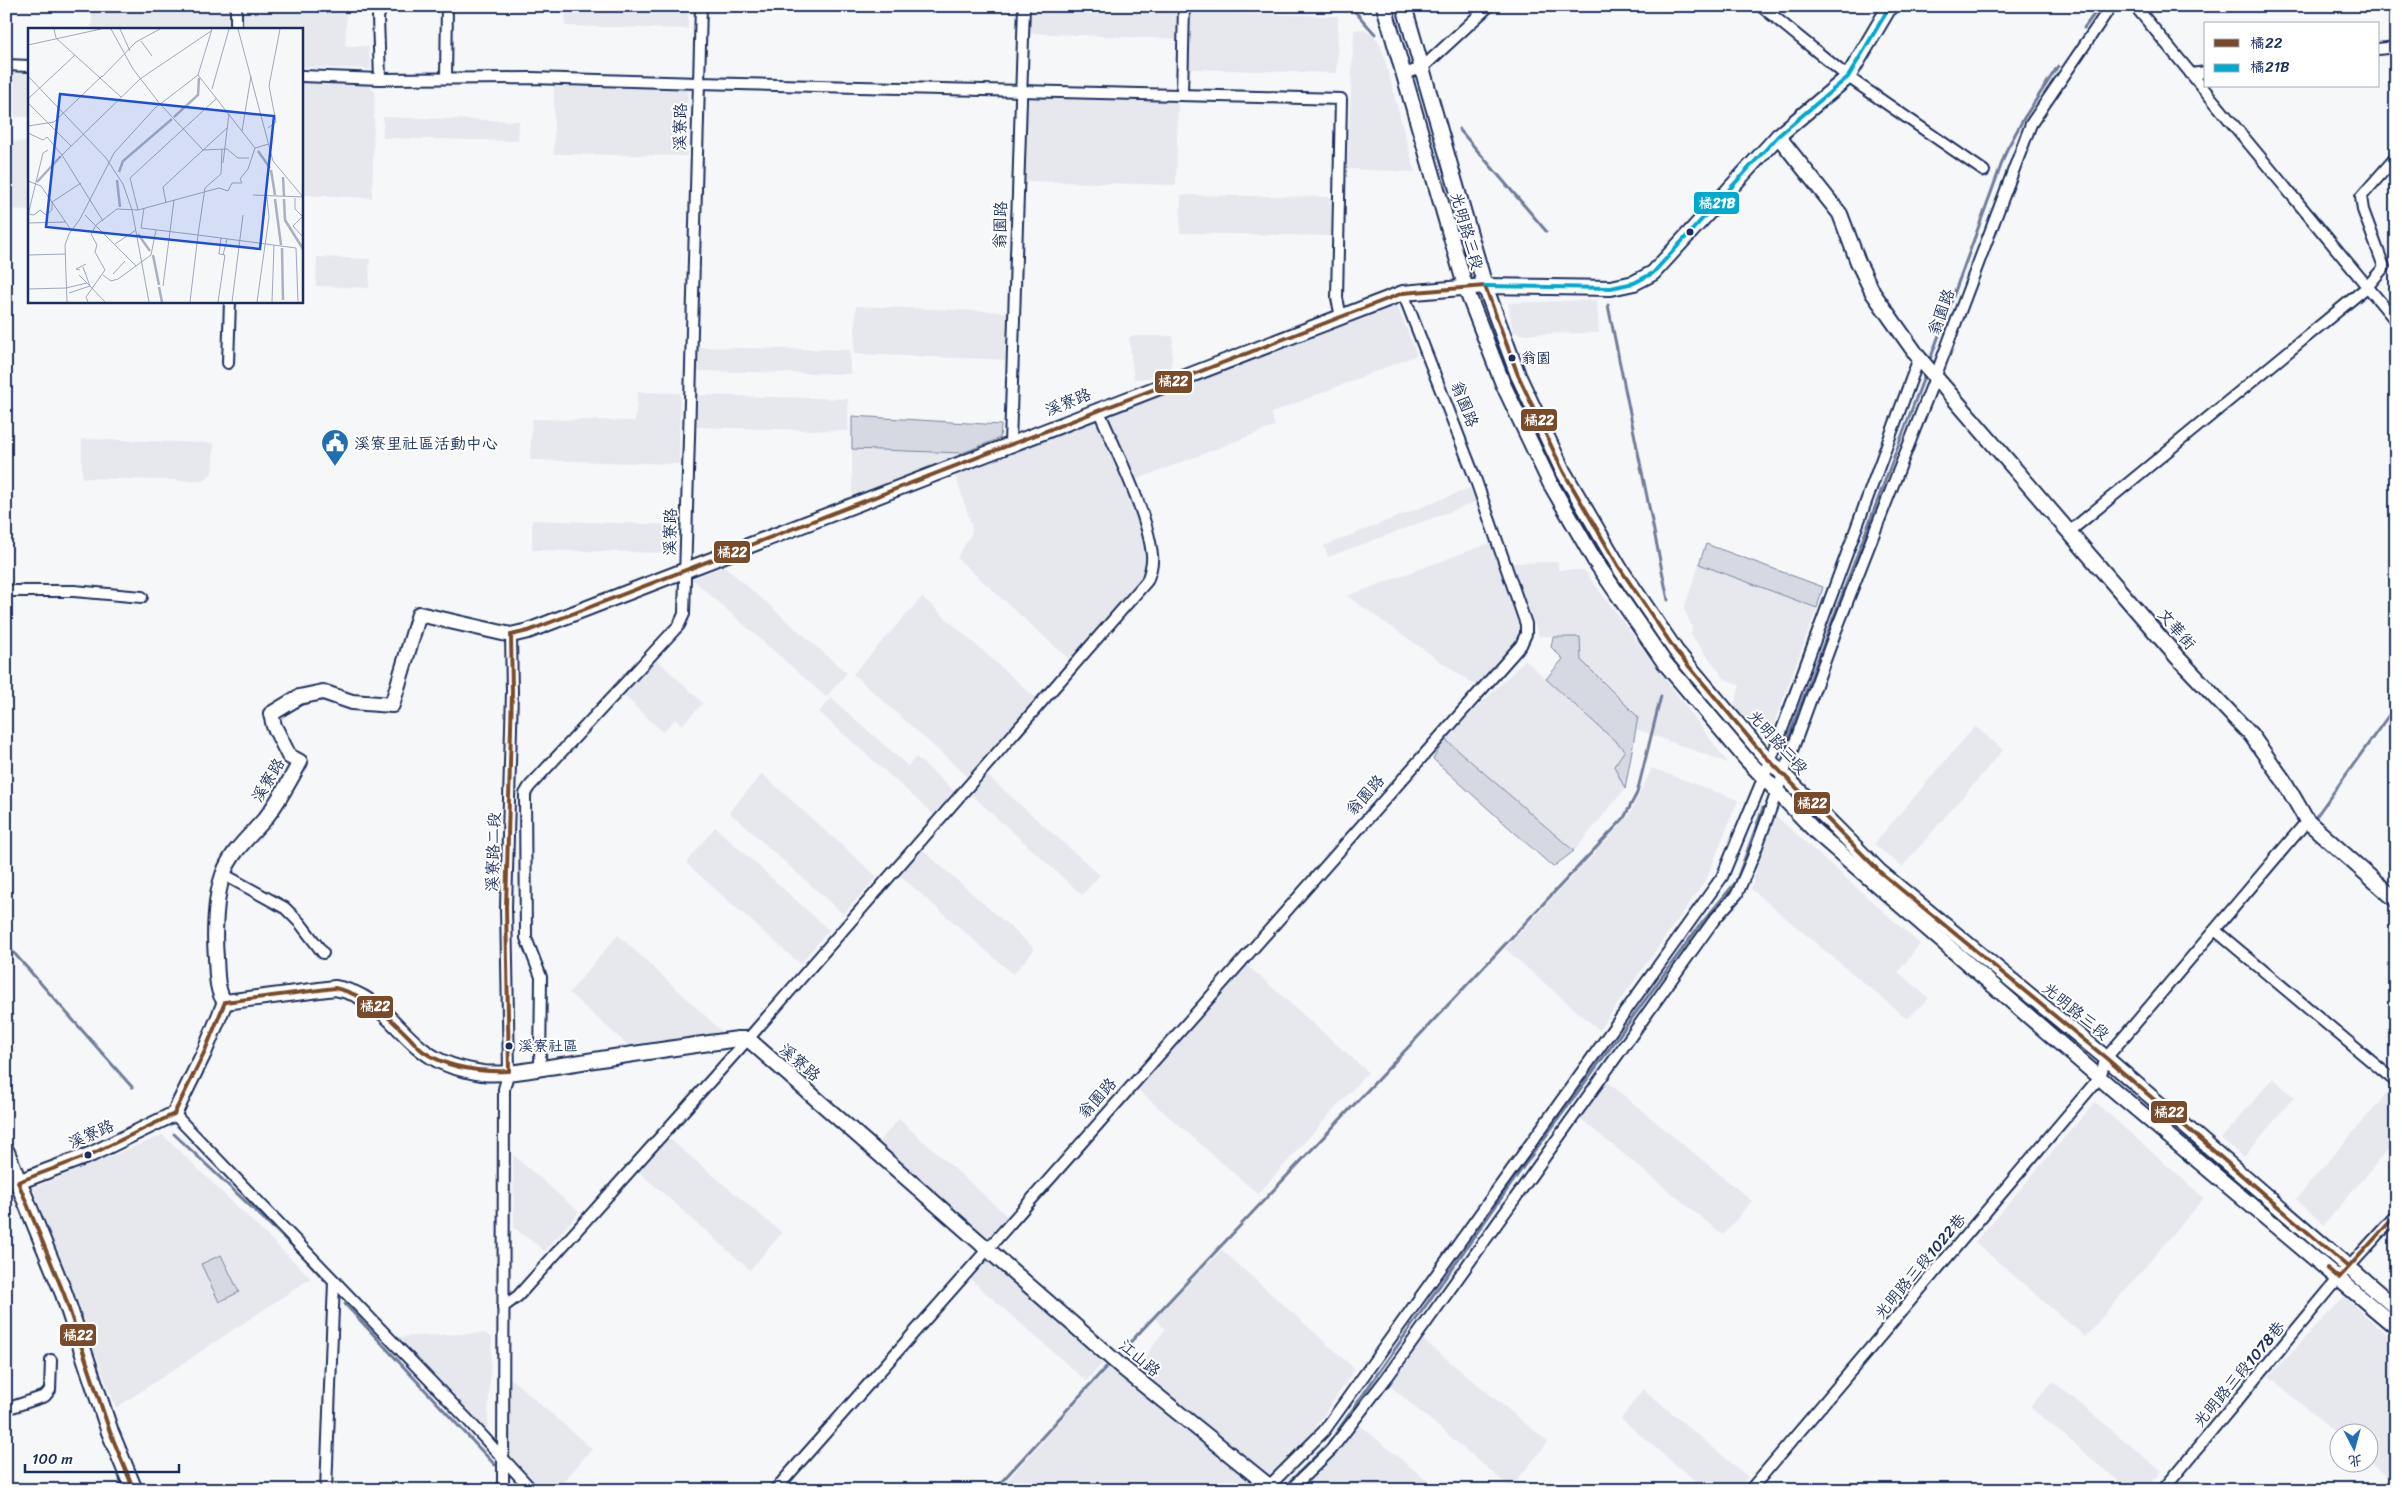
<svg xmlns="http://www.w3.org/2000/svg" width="2402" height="1496" font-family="Sriracha,'LXGW WenKai TC',sans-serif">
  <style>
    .built { fill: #e6e8ee }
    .green { fill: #d6d9e2; stroke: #7884a0 }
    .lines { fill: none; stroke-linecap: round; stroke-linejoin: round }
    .stream { stroke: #707c99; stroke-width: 3 }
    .street-casing { stroke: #1b2f5e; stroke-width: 14 }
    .secondary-casing { stroke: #1b2f5e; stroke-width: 18 }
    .primary-casing { stroke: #1b2f5e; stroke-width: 20 }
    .street { stroke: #fff; stroke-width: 10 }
    .secondary { stroke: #fff; stroke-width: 14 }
    .primary { stroke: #fff; stroke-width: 16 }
    .bus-1-casing { stroke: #fff; stroke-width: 8 }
    .bus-2-casing { stroke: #fff; stroke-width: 8 }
    .bus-1 { stroke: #7a4b2a; stroke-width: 4 }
    .bus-2 { stroke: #00a9ce; stroke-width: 4 }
    .bus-dot { fill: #1b2f5e; stroke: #fff; stroke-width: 2 }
    .labels { text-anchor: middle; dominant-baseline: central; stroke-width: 4; stroke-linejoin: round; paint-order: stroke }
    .bus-label { font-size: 15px; fill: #1b2f5e; stroke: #fff; text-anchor: start }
    .street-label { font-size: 16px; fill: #1b2f5e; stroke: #fff }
    .poi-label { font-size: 16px; fill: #1b2f5e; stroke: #fff; text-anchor: start }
    .inset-river { fill: none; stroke: #a9b0c1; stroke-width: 2.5 }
    .inset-road { fill: none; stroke: #9ea7bb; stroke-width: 1 }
    .view { fill: #1d4ed8; fill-opacity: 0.15; stroke: #1d4ed8; stroke-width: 2.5 }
    .inset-edge { fill: none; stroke: #1b2f5e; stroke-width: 2.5 }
    .line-badge { stroke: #fff; stroke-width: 2 }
    .badge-label { font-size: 14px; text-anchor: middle; font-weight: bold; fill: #fff }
  </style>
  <rect width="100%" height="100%" fill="#f6f7f9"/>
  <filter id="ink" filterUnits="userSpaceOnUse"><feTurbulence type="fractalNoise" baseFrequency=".02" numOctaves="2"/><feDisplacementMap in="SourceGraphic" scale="10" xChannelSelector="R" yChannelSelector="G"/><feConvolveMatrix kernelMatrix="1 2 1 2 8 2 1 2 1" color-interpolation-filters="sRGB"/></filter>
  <g filter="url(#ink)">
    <!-- built -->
    <g class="built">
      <rect x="92" y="6" width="136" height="23"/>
      <path d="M241 6H347L345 47 368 46 371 69 301 67V29H241Z"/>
      <path d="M565 6H688V29L565 26Z"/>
      <path d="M1026 6H1177L1176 39 1025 33Z"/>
      <path d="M1190 12 1338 16 1337 73 1188 69Z"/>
      <path d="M1362 29 1374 36 1381 46 1415 172 1347 169 1354 30Z"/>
      <path d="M6 71 29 72V117H6Z"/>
      <path d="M301 77 363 79 375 92 372 198 301 195Z"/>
      <path d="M554 81 688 87 687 156 554 154Z"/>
      <path d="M1025 94 1178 97 1176 185 1023 181Z"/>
      <path d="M383 117 519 121 518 141 383 138Z"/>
      <path d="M6 141 29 142V210L6 209Z"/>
      <path d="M1181 195 1332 197 1331 236 1180 233Z"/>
      <path d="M317 257 370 259 369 288 316 286Z"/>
      <path d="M1597 300 1599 333 1522 334 1513 332 1508 303Z"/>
      <path d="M1391 304 1397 306 1417 355 1271 413 1275 426 1133 481 1109 418V413Z"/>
      <path d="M856 306 1012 312 1010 360 854 354Z"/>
      <path d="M1131 336H1173L1171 373 1160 377 1134 379 1129 338Z"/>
      <path d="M695 347 850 350V374L695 371Z"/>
      <path d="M638 392 680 393 679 464 530 460 532 419 635 421Z"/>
      <path d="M695 395 848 399V431L694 427Z"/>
      <path d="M1094 418 1102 423 1151 553 1149 574 1071 661 957 558 971 534 972 527 954 471Z"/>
      <path d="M82 439 214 443 212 473 203 481 82 478Z"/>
      <path d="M852 449 962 453 858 496 852 494Z"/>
      <path d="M1470 488 1476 502 1328 557 1324 546Z"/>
      <path d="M532 520 677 525 676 553 532 550Z"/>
      <path d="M1490 543 1523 632 1522 638 1476 686 1347 596Z"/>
      <path d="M1558 562V570H1584L1728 763 1636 729 1638 717 1581 660 1580 637 1539 636 1511 563Z"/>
      <path d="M1699 564 1817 608 1771 731 1765 732 1733 708 1740 686 1724 678 1691 635 1692 627 1684 609Z"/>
      <path d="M724 566 847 673 826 697 692 579Z"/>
      <path d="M922 597 1037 699 967 776 853 674Z"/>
      <path d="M655 658 703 703 682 725 675 719 663 732 622 694Z"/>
      <path d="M1525 660 1625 750 1614 766 1625 789 1574 851 1445 739Z"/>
      <path d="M831 698 908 766 916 757 954 791 933 814 819 712Z"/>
      <path d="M1975 726 2003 750 1902 867 1874 844Z"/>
      <path d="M1652 768 1738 800 1706 880 1599 1030 1505 949 1629 816Z"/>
      <path d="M983 772 1100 875 1082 895 966 790Z"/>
      <path d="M762 774 877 877 843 914 729 812Z"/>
      <path d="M1777 817 1920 944 1898 972 1929 998 1907 1019 1751 889 1770 823Z"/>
      <path d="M715 827 829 930 800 964 686 863Z"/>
      <path d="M917 845 1035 949 1013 974 898 874Z"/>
      <path d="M618 935 726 1035 631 1048 569 993Z"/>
      <path d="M1247 965 1368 1072 1258 1194 1136 1088Z"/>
      <path d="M2273 1078 2294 1097 2244 1157 2221 1139Z"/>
      <path d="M1605 1080 1752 1201 1723 1235 1577 1116Z"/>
      <path d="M2391 1088 2396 1093V1140L2324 1225 2296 1199Z"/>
      <path d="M2095 1102 2204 1198 2085 1337 1975 1242Z"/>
      <path d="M899 1119 1007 1216 984 1242 876 1145Z"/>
      <path d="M163 1135 311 1278 116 1408 33 1188Z"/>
      <path d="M666 1136 782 1233 750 1270 637 1170Z"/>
      <path d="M513 1155 579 1212 545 1251 514 1228Z"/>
      <path d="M1222 1250 1355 1369 1308 1438 1269 1477 1135 1372 1165 1329 1155 1318Z"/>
      <path d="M988 1256 1106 1360 1086 1381 969 1278Z"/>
      <path d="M2344 1297 2396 1342V1485L2370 1462V1434H2340L2339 1437 2269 1376Z"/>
      <path d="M485 1333 492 1339 487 1436 393 1337Z"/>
      <path d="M1421 1338 1548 1442 1511 1488 1384 1381Z"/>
      <path d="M1110 1365 1259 1484 1253 1490H999Z"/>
      <path d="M509 1377 592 1449 556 1490H543L506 1456Z"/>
      <path d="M2053 1381 2161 1471 2145 1490H2129L2030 1407Z"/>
      <path d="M1643 1389 1748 1477 1738 1490H1706L1621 1419Z"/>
      <path d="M1355 1421 1438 1490H1295Z"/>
    </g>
    <!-- green -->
    <g class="green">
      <path d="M852 416 1001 425 1000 438 962 453 852 449Z"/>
      <path d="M1706 544 1823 587 1817 608 1699 564Z"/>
      <path d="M1553 637H1580L1581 660 1638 717 1625 789 1614 766 1625 750 1546 679 1563 659 1551 647Z"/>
      <path d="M1445 739 1574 851 1553 867 1433 759Z"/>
      <path d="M221 1255 239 1292 219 1302 201 1264Z"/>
    </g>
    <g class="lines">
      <!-- stream -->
      <g class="stream">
        <path d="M1350 6 1375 34"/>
        <path d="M2084 28 2100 6"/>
        <path d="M1459 129 1546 231"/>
        <path d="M1608 305 1668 600"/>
        <path d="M1931 357 2007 149 2024 118 2058 66"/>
        <path d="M1783 752 1924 377"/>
        <path d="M2313 821 2396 705"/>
        <path d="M6 944 132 1087"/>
        <path d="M174 1134 302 1255 330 1286"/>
        <path d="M345 1304 495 1465"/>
        <path d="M1123 1350 1624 818 1637 793 1661 696"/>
        <path d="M513 1485 518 1490"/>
        <path d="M1286 1485 1329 1443 1521 1170 1697 929 1736 882 1763 808"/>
        <path d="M994 1490 1106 1367"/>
      </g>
      <defs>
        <g id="street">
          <path d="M701 6 699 83 1341 99 1337 298 1341 317"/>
          <path d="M1761 6 1848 77 1984 171"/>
          <path d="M2135 6 2396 321"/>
          <path d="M236 29V6"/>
          <path d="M2378 49 2396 47"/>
          <path d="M6 65 29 66"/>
          <path d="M1404 74 1422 68 1489 6"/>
          <path d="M2191 74 2206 72"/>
          <path d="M301 76 380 79 531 78 699 83 684 614 679 625 529 787 525 794 526 938 541 977 540 1068"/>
          <path d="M446 77 447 6"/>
          <path d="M380 79 378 17 382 6"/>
          <path d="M1182 94 1184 6"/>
          <path d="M228 363 230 301"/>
          <path d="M1010 444 1024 6"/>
          <path d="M2069 532 2367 287 2384 267 2363 210 2361 197 2396 157"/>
          <path d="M6 591H74L142 597"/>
          <path d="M223 874 285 908 300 923 323 953"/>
          <path d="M2216 931 2396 1082"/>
          <path d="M174 1114 466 1418 532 1490"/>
          <path d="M503 1307 518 1296 748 1039 1147 581C1150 573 1153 565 1152 555 1148 513 1115 449 1098 409"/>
          <path d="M6 1409 45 1396 50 1390 51 1360"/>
          <path d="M503 1484 504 1089 509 1071 506 907 512 692 511 635"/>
          <path d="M326 1490 334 1282"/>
          <path d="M775 1490 1521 645 1526 634V624L1475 478 1403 293"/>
          <path d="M1265 1490 1324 1431 1722 877 1770 762 1919 358"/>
          <path d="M1290 1490 1331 1450 1388 1376 1714 920 1737 894 1753 857 1835 633 1936 375 2031 124 2111 6"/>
          <path d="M1750 1490 2100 1077 2106 1058 2307 821"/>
          <path d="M2163 1490 2339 1278 2396 1215"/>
        </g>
        <g id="secondary">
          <path d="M1384 6 1466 289 1503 384 1550 483 1595 561 1664 662 1747 760 1816 832 2115 1091 2396 1327"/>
          <path d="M1404 6 1485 286 1518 375 1563 471 1619 567 1676 651 1762 753 1880 872 2106 1058 2396 1308"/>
          <path d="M1778 136 1840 214 1858 262 1873 293 1919 358 2177 657 2251 735 2284 781 2307 821 2396 900"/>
          <path d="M225 1002C216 991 217 972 216 958 214 935 215 897 223 875 230 853 249 837 264 820 278 803 289 782 300 762L289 756 274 726 271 714 299 697 323 692 352 702 392 705 419 614 511 635 528 631 1403 293 1485 286 1611 288 1634 283 1653 273 1778 136 1848 77 1890 6"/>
          <path d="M225 1002 335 988C386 996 401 1044 442 1062 453 1067 470 1071 482 1073 506 1076 545 1067 569 1064 625 1055 681 1047 738 1039H748L1124 1369 1274 1490"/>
          <path d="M18 1182 92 1154 174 1114 204 1053 225 1002"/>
        </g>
        <path id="primary" d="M6 1152 64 1294 110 1432 134 1490"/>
      </defs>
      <!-- street casing -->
      <use href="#street" class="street-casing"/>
      <!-- secondary casing -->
      <use href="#secondary" class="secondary-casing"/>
      <!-- primary casing -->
      <use href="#primary" class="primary-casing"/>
      <!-- street -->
      <use href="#street" class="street"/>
      <!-- secondary -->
      <use href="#secondary" class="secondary"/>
      <!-- primary -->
      <use href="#primary" class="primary"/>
      <defs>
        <g id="bus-1">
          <path d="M511 635 528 631 1403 293 1485 286 1518 375 1563 471 1619 567 1676 651 1762 753 1880 872 2106 1058 2348 1267"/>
          <path d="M225 1002 335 988C366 995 386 1014 408 1036 413 1041 418 1048 424 1052 449 1069 480 1072 509 1071"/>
          <path d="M509 1071 506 907 512 692 511 635"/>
          <path d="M18 1182 64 1294 110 1432 134 1490"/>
          <path d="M18 1182 92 1154 174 1114 204 1053 225 1002"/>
          <path d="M2327 1268 2339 1278 2396 1215"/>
        </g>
        <path id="bus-2" d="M1485 286 1611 288 1634 283 1653 273 1778 136 1848 77 1890 6"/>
      </defs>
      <!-- bus-1 casing -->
      <use href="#bus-1" class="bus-1-casing"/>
      <!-- bus-2 casing -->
      <use href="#bus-2" class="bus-2-casing"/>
      <!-- bus-1 -->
      <use href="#bus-1" class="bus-1"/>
      <!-- bus-2 -->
      <use href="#bus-2" class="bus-2"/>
    </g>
  </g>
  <!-- icons -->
  <defs>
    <symbol id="civic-pin" viewBox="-11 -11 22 30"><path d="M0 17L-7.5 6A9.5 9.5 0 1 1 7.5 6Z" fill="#1f6fb2" stroke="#fff"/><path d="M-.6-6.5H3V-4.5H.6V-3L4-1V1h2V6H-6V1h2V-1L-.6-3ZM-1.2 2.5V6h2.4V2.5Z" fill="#fff"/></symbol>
  </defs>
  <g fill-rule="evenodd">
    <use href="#civic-pin" x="319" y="427" width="32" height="43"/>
  </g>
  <!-- markers -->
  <g class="bus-dot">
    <circle cx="1690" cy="232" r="4.5"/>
    <circle cx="1512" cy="358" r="4.5"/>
    <circle cx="509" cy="1046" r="4.5"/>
    <circle cx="88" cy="1155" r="4.5"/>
  </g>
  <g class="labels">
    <!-- bus labels -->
    <g class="bus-label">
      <text x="1521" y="358">翁園</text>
      <text x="518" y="1046">溪寮社區</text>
    </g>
    <!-- street labels -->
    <g class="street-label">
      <text transform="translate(680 127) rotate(-89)">溪寮路</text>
      <text transform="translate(1000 225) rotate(-88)">翁園路</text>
      <text transform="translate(1467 231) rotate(74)">光明路三段</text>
      <text transform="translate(1941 312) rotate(-70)">翁園路</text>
      <text transform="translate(1068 402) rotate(-22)">溪寮路</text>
      <text transform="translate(1465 404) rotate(69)">翁園路</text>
      <text transform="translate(670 532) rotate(-89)">溪寮路</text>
      <text transform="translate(2177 629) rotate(49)">文華街</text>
      <text transform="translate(1778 742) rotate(48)">光明路三段</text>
      <text transform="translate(268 780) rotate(-59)">溪寮路</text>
      <text transform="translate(1365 795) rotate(-48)">翁園路</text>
      <text transform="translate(493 852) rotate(-88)">溪寮路二段</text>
      <text transform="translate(2076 1011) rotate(39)">光明路三段</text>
      <text transform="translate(800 1062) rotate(41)">溪寮路</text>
      <text transform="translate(1097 1098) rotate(-48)">翁園路</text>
      <text transform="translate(91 1134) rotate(-24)">溪寮路</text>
      <text transform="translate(1920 1266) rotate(-50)">光明路三段1022巷</text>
      <text transform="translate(1140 1358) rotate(40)">江山路</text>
      <text transform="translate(2239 1374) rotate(-50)">光明路三段1078巷</text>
    </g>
    <!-- poi labels -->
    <g class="poi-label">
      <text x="354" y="443">溪寮里社區活動中心</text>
    </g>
  </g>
  <!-- overview -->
  <g transform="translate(28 28)">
    <rect width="275" height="275" fill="#f6f7f9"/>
    <path class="inset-river" d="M146 89 170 67 171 50M230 123 242 140M243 142 247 167M91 144 95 133 144 91M255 149 256 168M89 152 92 179M9 154 33 128M247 171 253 217M256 171 257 192 275 221M110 206 122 223M254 220 255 272M125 227 131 257M131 259 134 274"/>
    <path class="inset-road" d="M26 1 28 10 93 69M83 1 105 41 132 76 175 122 199 121 210 130H221M92 1 102 23M210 1 245 133 275 169M113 13 124 28M0 17 73 1M170 47 227 120M0 48 78 130 95 156 104 182 121 274M74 49 108 14 132 1M184 61 201 1M1 70 47 27M0 75 43 118M0 98 26 94 74 48M240 100 248 94 241 58 252 1M214 103 223 48M0 105 15 112 19 109 34 127 75 193M194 121 193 146 177 160 170 207 268 220 270 274M34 127 112 51 183 3M195 135 201 86M0 153 13 158 43 202M225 167 275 169M267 170V181L275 189M138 175 135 159 199 100M116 180 113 200 170 207 162 274M110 182 102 150 189 70M0 186 6 187 12 182 18 187 24 182V174L53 155M0 187 15 125 20 122M57 187 108 238M274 189 265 198 275 209M0 195 37 194M87 216 108 202M0 227 38 226M195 227 199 211M55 239 62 258 77 274M52 242 48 241 58 236M85 246 97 233M75 247 83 253 90 251 123 227 128 202M135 258 146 172M0 261 38 260 59 255M41 265 62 258 51 247M39 274 37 217 41 206 52 191 86 125 127 80 170 47 184 1M60 274 58 269 77 242 67 224 69 217 63 206 68 197 89 181 110 182 191 160 200 163 204 155H214L212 151 220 141 227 120 241 116M190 274 197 227 191 226 193 210M204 274 215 187M229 274 241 189 239 169M244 274 246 217"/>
    <path class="view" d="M32 66 246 88 232 221 18 199Z"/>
    <rect width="275" height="275" class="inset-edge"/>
  </g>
  <g class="line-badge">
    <rect x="1693" y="191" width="47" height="24" rx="5" fill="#00a9ce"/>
    <rect x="1154" y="370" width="39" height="24" rx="5" fill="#7a4b2a"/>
    <rect x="1520" y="408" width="38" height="24" rx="5" fill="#7a4b2a"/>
    <rect x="713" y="540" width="38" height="24" rx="5" fill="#7a4b2a"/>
    <rect x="1793" y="791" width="38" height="24" rx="5" fill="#7a4b2a"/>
    <rect x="356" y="995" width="38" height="24" rx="5" fill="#7a4b2a"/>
    <rect x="2150" y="1100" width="38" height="24" rx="5" fill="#7a4b2a"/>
    <rect x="59" y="1323" width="38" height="24" rx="5" fill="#7a4b2a"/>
  </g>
  <g class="badge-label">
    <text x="1717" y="208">橘21B</text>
    <text x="1173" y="386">橘22</text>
    <text x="1539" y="425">橘22</text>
    <text x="732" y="557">橘22</text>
    <text x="1812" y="808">橘22</text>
    <text x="375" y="1011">橘22</text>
    <text x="2169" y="1117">橘22</text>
    <text x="78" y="1340">橘22</text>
  </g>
  <!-- margin -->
  <rect width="2402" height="1496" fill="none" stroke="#fff" stroke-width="25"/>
  <rect x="12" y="12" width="2377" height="1471" fill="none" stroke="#1b2f5e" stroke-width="2" filter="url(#ink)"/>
  <!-- legend -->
  <rect x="2204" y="22" width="175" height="65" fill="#ffffff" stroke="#a4acbf"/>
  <rect x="2214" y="39" width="25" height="8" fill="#7a4b2a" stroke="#a4acbf"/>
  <text x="2250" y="48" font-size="15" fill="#1b2f5e">橘22</text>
  <rect x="2214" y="64" width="25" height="8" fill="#00a9ce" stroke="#a4acbf"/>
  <text x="2250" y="72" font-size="15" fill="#1b2f5e">橘21B</text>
  <!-- north arrow -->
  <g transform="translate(2354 1448) rotate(174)"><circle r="24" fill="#ffffff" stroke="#a4acbf"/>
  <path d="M0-4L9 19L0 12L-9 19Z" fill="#1f6fb2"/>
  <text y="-8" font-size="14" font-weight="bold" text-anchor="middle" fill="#1b2f5e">北</text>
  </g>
  <!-- scale -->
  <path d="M25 1464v8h154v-8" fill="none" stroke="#1b2f5e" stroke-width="2.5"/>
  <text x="32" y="1464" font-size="15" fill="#1b2f5e" stroke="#ffffff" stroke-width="4" paint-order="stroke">100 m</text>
</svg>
